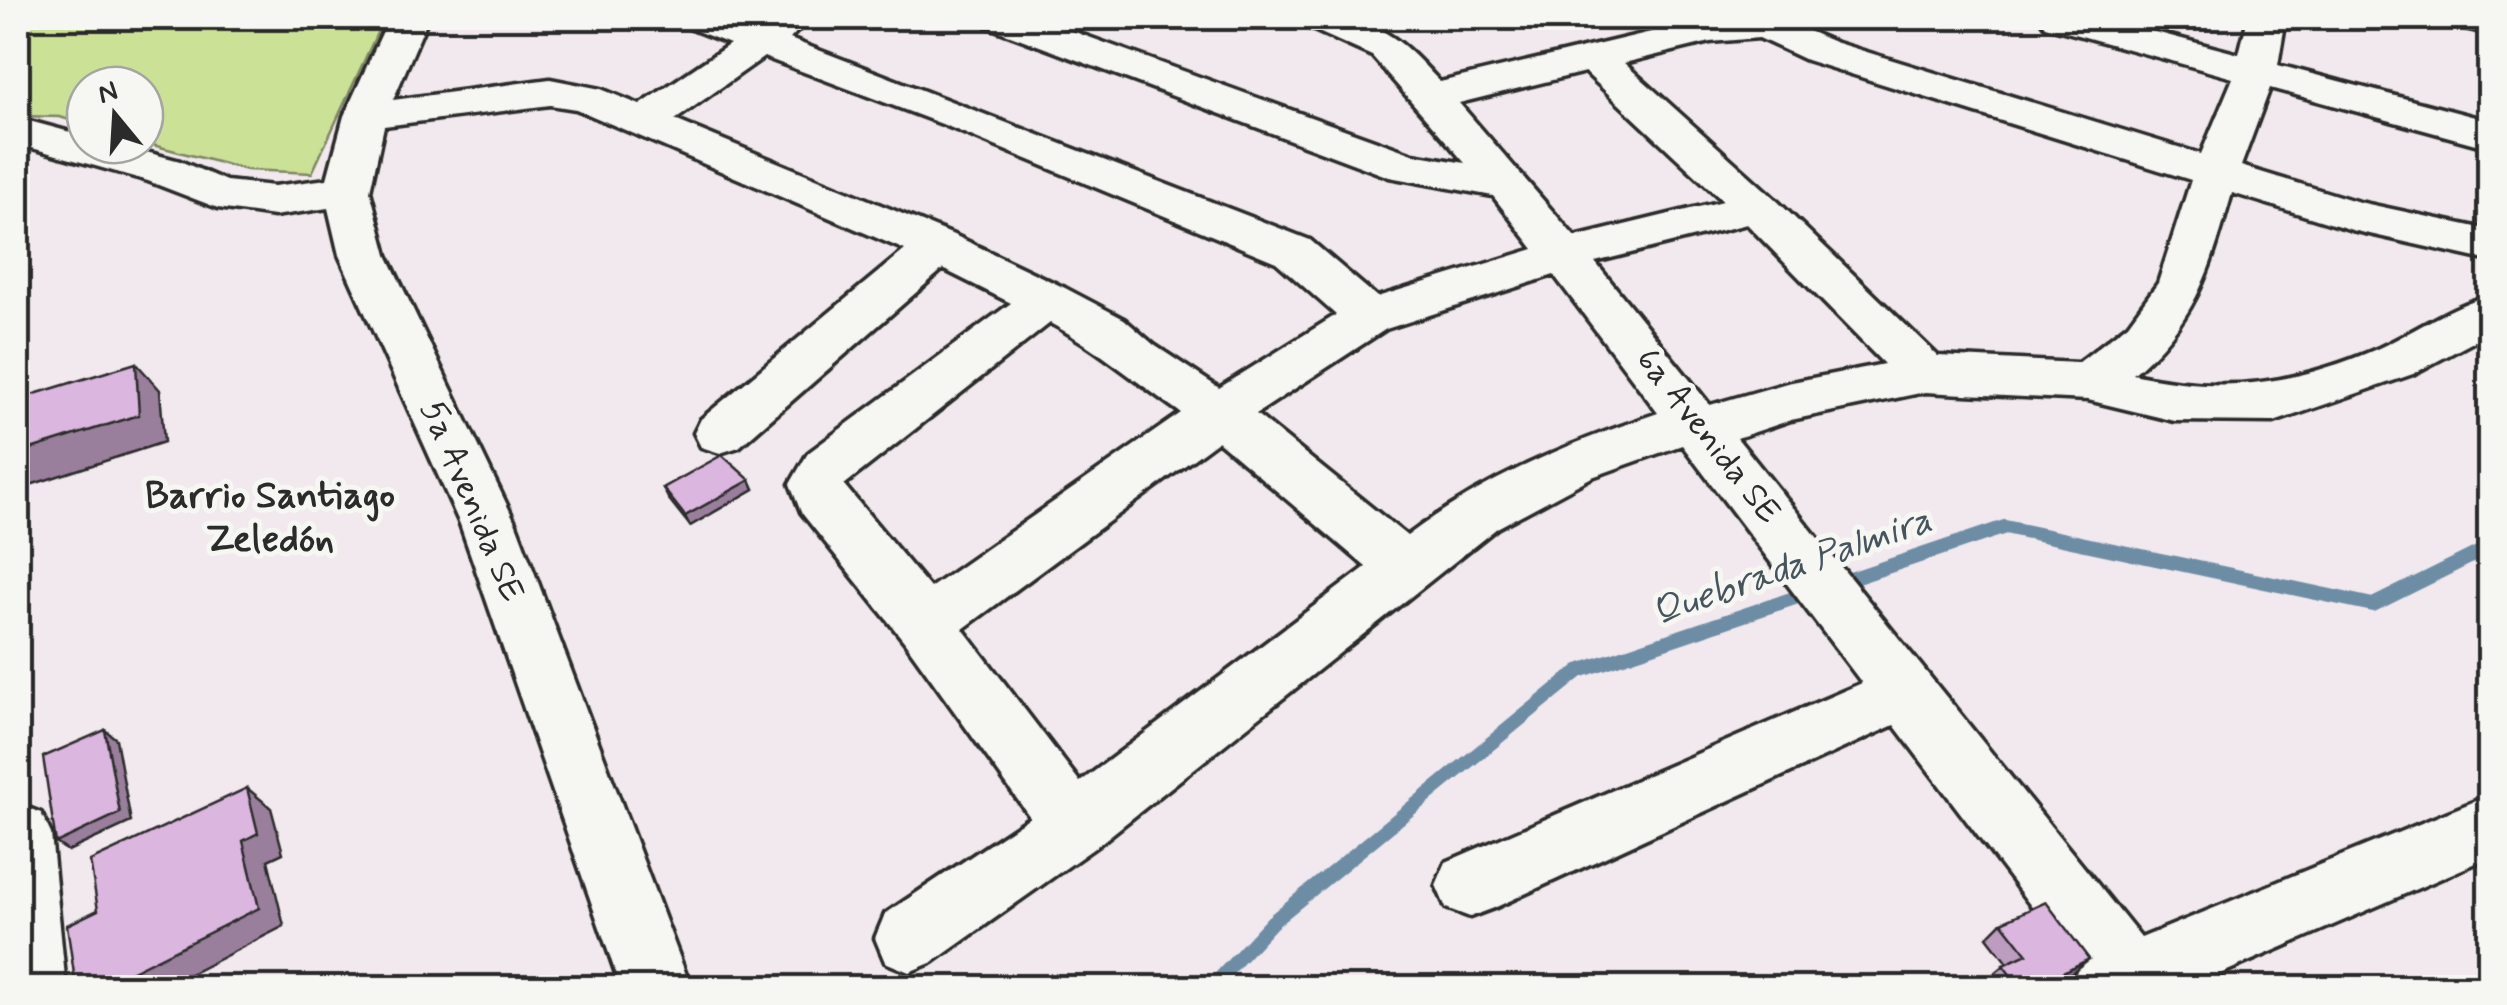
<svg xmlns="http://www.w3.org/2000/svg" width="2507" height="1005" font-family="Mynerve,sans-serif">
  <style>
    .green { fill: #cbe196; stroke: #7b8660; stroke-width: 2.5 }
    .lines { fill: none; stroke-linecap: round; stroke-linejoin: round }
    .stream { stroke: #6d8da5; stroke-width: 14 }
    .minor-casing { stroke: #2b2b2b; stroke-width: 7 }
    .minor { fill: #f6f6f2; fill-rule: evenodd }
    .wall { fill: #bc9dc0; stroke: #2b2b2b; stroke-width: 2.5 }
    .shaded-wall { fill: #997f9c; stroke: #2b2b2b; stroke-width: 2.5 }
    .building { fill: #dbb6df; stroke: #2b2b2b; stroke-width: 2.5 }
    .labels { text-anchor: middle; dominant-baseline: central; stroke-width: 10; stroke-linejoin: round; paint-order: stroke }
    .street-label { font-size: 35px; fill: #2b2b2b; stroke: #f6f6f2 }
    .neighbourhood-label { font-size: 38px; font-weight: bold; fill: #2b2b2b; stroke: #f6f6f2 }
    .water-label { font-size: 38px; font-style: italic; fill: #46545e; stroke: #f6f6f2 }
  </style>
  <rect width="100%" height="100%" fill="#f1e9ee"/>
  <filter id="ink" filterUnits="userSpaceOnUse"><feTurbulence type="fractalNoise" baseFrequency=".01" numOctaves="2"/><feDisplacementMap in="SourceGraphic" scale="20" xChannelSelector="R" yChannelSelector="G"/><feConvolveMatrix kernelMatrix="1 2 1 2 8 2 1 2 1" color-interpolation-filters="sRGB"/></filter>
  <g filter="url(#ink)">
    <!-- green -->
    <path class="green" d="M18 18H384L312 173 247 170 145 143V85H85V125L60 117 18 116Z"/>
    <g class="lines">
      <!-- stream -->
      <g class="stream">
        <path d="M1836 584 2005 527 2373 605 2490 547"/>
        <path d="M1211 988 1272 922 1579 671 1812 592"/>
      </g>
      <defs>
        <g id="minor">
          <path d="M389 18H428L393 100 550 79 601 89 640 105 730 44 684 26 679 18H733L756 26 768 18H796L802 26 790 39 1310 240 1377 297 1534 249 1493 196 1389 177 986 26 981 18H1036L1413 154 1465 163 1372 56 1305 26 1300 18C1374 18 1391 28 1440 82L1710 18H1805L1799 27 1834 42 2201 154 2233 78 2045 26 2039 18H2102L2239 54 2248 18H2286L2278 65 2490 121V148L2270 88 2241 166 2359 202 2490 230V261L2352 230 2232 193C2210 269 2197 321 2133 374 2224 394 2293 385 2379 348 2416 331 2450 306 2490 295V333L2413 374 2274 422 2175 421 2088 400 1925 392 1791 420 1737 438 2141 938 2490 795V857L2188 988H2070L2078 968 1894 725 1494 908 1470 917 1446 908 1436 885 1446 862 1862 683 1682 445 1592 477 1497 528 1097 846 933 962 909 972 885 962 875 938 885 914 1030 817 904 641 801 512 790 484 808 453 1011 303 943 269 739 447 720 453 701 447 694 433 701 419 905 250 576 109 550 105 384 126 370 191 387 255 516 524 691 988H621L460 524 339 255 328 208 274 216 218 208 148 181 18 144V118L85 136V145H120L180 161 226 181 274 186 327 179 344 116ZM1759 38 1806 60 2191 180 2158 283 2128 324 2078 363 1938 356 1773 197 1624 63 1710 42ZM764 57 942 124 1276 262 1336 315 1219 388 1154 345 1124 319 1065 288 956 236 675 120ZM1585 72 1723 201 1575 237 1459 103ZM1747 224 1884 364 1787 383 1710 405 1595 262ZM1554 275 1658 413C1567 444 1484 478 1407 536L1256 414 1386 329ZM1050 323C1097 348 1137 383 1181 413L930 588 844 485ZM1218 441 1366 567 1080 782 963 629Z"/>
          <path d="M2451 18H2490V34L2457 26Z"/>
          <path d="M18 804 41 813 51 834 66 988H18Z"/>
        </g>
      </defs>
      <!-- minor casing -->
      <use href="#minor" class="minor-casing"/>
      <!-- minor -->
      <use href="#minor" class="minor"/>
    </g>
    <!-- wall -->
    <g class="wall">
      <path d="M750 480 754 489 690 526 668 498 663 488Z"/>
      <path d="M2002 922 2072 972 2041 988H1994L1988 979 2007 963 1987 937Z"/>
    </g>
    <!-- shaded-wall -->
    <g class="shaded-wall">
      <path d="M136 363 160 390 164 442 27 486 18 477V453Z"/>
      <path d="M750 480 754 489 690 526 685 516Z"/>
      <path d="M105 730 116 739 131 822 68 851 56 843Z"/>
      <path d="M247 788 271 808 283 853 268 860 284 926 163 988H98L243 841Z"/>
      <path d="M2089 959 2072 972 2041 988H2030Z"/>
    </g>
    <!-- building -->
    <g class="building">
      <path d="M136 363 139 415 18 453V399Z"/>
      <path d="M722 455 750 480 685 516 663 488Z"/>
      <path d="M105 730 120 813 56 843 43 757Z"/>
      <path d="M247 788 258 833 243 841 259 908 98 988H76L67 925 98 910 90 861Z"/>
      <path d="M2046 902 2089 959 2030 988H2020L2003 965 2027 954 2002 922Z"/>
    </g>
  </g>
  <g class="labels">
    <!-- street labels -->
    <g class="street-label">
      <text transform="translate(1708 436) rotate(52)">6a Avenida SE</text>
      <text transform="translate(472 501) rotate(67)">5a Avenida SE</text>
    </g>
    <!-- neighbourhood labels -->
    <g class="neighbourhood-label">
      <text x="270" y="496">Barrio Santiago<tspan x="270" dy="44">Zeledón</tspan></text>
    </g>
    <!-- water labels -->
    <g class="water-label">
      <text transform="translate(1792 567) rotate(-19)">Quebrada Palmira</text>
    </g>
  </g>
  <!-- margin -->
  <rect width="2507" height="1005" fill="none" stroke="#f6f6f2" stroke-width="60"/>
  <rect x="30" y="30" width="2447" height="945" fill="none" stroke="#2b2b2b" stroke-width="4" filter="url(#ink)"/>
  <!-- north arrow -->
  <g transform="translate(115 115) rotate(342)"><circle r="48" fill="#f6f6f2" stroke="#a5a5a2" stroke-width="2.5"/>
  <path d="M0-8L18 38L0 25L-18 38Z" fill="#2b2b2b"/>
  <text y="-15" font-size="28" font-weight="bold" text-anchor="middle" fill="#2b2b2b">N</text>
  </g>
</svg>
